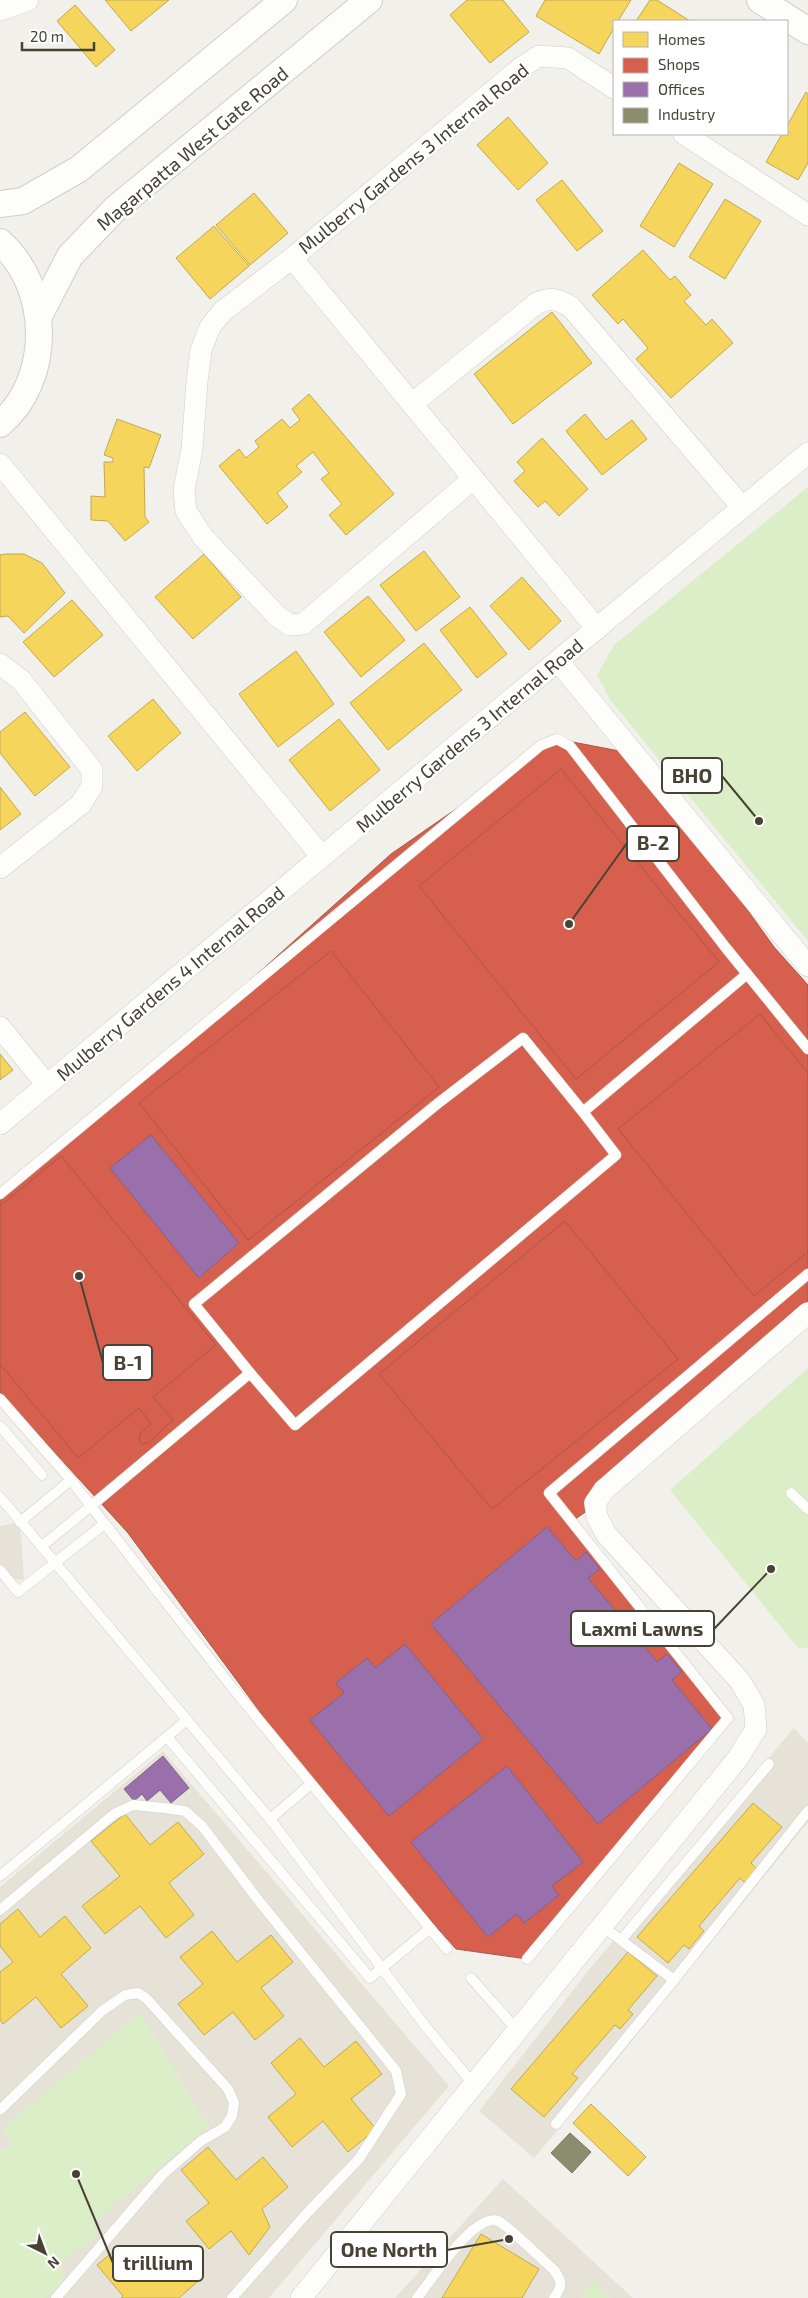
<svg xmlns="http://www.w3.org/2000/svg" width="808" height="2298" font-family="'Exo 2',sans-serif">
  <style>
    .residential { fill: #e6e2d7 }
    .green { fill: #dceec8 }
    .homes { fill: #f6d55c; stroke: #c2a950 }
    .shops { fill: #d6604d; stroke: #ab5746 }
    .offices { fill: #9970ab; stroke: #816288 }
    .industry { fill: #8c8c6e; stroke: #78765d }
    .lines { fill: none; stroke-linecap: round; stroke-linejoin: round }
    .service-casing { stroke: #d0cec7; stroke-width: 11 }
    .minor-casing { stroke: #d0cec7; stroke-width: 22 }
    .tertiary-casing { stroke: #d0cec7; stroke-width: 28 }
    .service { stroke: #fdfdfc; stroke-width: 10 }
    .minor { stroke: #fdfdfc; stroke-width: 21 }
    .tertiary { stroke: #fdfdfc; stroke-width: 26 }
    .labels { text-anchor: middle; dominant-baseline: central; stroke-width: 5; stroke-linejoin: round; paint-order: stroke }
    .street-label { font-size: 19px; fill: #484235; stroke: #fff }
    .leader { fill: none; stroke: #484235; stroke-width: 2 }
    .callout-dot { fill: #484235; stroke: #fff; stroke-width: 2 }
    .callout { fill: #fff; stroke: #484235; stroke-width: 2 }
    .callout-label { font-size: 20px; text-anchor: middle; font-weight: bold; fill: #484235 }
  </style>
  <rect width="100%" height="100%" fill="#f2f0ea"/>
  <!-- residential -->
  <g class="residential">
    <path d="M20 1522 24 1579 0 1581V1526Z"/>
    <path d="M794 1728 808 1743V1822L606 2073 534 2158 479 2111 592 1966Z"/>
    <path d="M163 1751 449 2086 269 2298H0V1887Z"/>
    <path d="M503 2179 633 2298H395Z"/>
  </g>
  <!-- green -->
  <g class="green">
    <path d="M808 487V941L611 701 597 675 614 645Z"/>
    <path d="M808 1368V1647L799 1649 670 1490Z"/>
    <path d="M140 2012 208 2126 94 2223 98 2235 62 2261 63 2284 45 2298H0V2150L13 2147 3 2128Z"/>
    <path d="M593 2281 612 2298H581Z"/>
  </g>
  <!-- homes -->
  <g class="homes">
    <path d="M105 0H169L131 31Z"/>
    <path d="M467 0H503L529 32 490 63 450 15Z"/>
    <path d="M545 0H631L618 21H614V28L599 54 536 16Z"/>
    <path d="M650 0H657L690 21H636Z"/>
    <path d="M75 5 115 50 96 67 57 21Z"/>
    <path d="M806 92 808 94V163L798 180 766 162 782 134H787V126Z"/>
    <path d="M508 117 548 163 518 190 477 145Z"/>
    <path d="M679 163 713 184 674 247 640 226Z"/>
    <path d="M562 180 603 231 577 251 536 200Z"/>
    <path d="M254 193 288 233 250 265 216 225Z"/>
    <path d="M725 199 761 221 725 279 689 257Z"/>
    <path d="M214 226 249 266 210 299 176 258Z"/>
    <path d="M643 250 670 280 675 276 691 295 684 301 706 325 712 319 733 343 671 398 636 359 648 348 623 319 618 324 592 295Z"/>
    <path d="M552 312 592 363 513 424 474 374Z"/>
    <path d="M309 394 394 494 346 535 329 515 342 504 321 479 329 473 313 452 296 466 302 472 277 493 288 507 267 524 219 466 239 449 246 458 259 447 255 441 282 419 290 428 300 420 292 409Z"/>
    <path d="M585 414 606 440 632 420 647 439 602 475 566 431Z"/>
    <path d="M117 419 161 435 149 468 144 467 145 517 149 522 125 541 108 521 91 520V496L105 497 104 462H113V458L104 455Z"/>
    <path d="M542 438 588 489 559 516 545 501 538 507 514 481 525 471 517 462Z"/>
    <path d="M424 551 460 597 416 631 380 585Z"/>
    <path d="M5 554H24L42 563 65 593 24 633 8 616 0 617V555Z"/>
    <path d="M204 554 241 597 193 639 155 597Z"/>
    <path d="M522 577 561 621 529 650 490 606Z"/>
    <path d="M368 596 405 640 361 677 324 632Z"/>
    <path d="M72 600 103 635 54 677 23 642Z"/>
    <path d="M470 607 507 654 477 678 440 630Z"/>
    <path d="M424 643 462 690 388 750 350 703Z"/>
    <path d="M296 651 334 704 278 747 239 694Z"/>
    <path d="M153 699 181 733 137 771 108 736Z"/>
    <path d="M25 712 70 767 35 796 0 753V732Z"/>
    <path d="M339 719 380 770 330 811 289 760Z"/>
    <path d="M0 787 21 814 0 830Z"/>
    <path d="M0 1054 13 1070 0 1080Z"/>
    <path d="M753 1803 782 1827 751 1863 757 1869 745 1883 740 1878 699 1926 704 1931 689 1949 684 1945 668 1963 637 1937Z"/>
    <path d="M125 1814 150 1845 178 1822 204 1854 169 1883 194 1915 166 1938 140 1906 105 1934 82 1906 120 1876 91 1841Z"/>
    <path d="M18 1909 40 1937 65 1916 91 1948 61 1974 88 2006 61 2028 36 1997 3 2024 0 2020V1972L13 1962 0 1946V1924Z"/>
    <path d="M212 1931 237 1962 271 1935 293 1962 261 1988 284 2016 255 2040 233 2012 204 2035 178 2004 203 1984 180 1957Z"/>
    <path d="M628 1952 657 1976 628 2010 633 2014 620 2029 615 2025 572 2074 578 2078 544 2117 511 2089Z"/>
    <path d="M300 2038 324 2067 356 2041 382 2074 351 2099 376 2129 348 2152 323 2121 292 2147 268 2117 296 2094 271 2063Z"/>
    <path d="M591 2104 646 2157 628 2176 573 2123Z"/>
    <path d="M208 2147 236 2180 263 2157 288 2187 262 2209 270 2227 249 2255 231 2231 209 2249 186 2221 209 2203 181 2170Z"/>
    <path d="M481 2234 539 2269 522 2298H442Z"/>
    <path d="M119 2247 145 2277 173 2254 197 2282 179 2298H121L123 2296 97 2265Z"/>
  </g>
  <!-- shops -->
  <g class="shops">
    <path d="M557 739 635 754 774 947 808 985V1308L627 1483 571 1522 728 1718 527 1959 456 1949 331 1808 128 1533 0 1392V1194L167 1055 391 854Z"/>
    <path d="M561 769 719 962 576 1079 419 886Z"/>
    <path d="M331 951 439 1087 248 1240 139 1103Z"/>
    <path d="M760 1014 808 1073V1252L754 1296 618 1129Z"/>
    <path d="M61 1156 216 1345 153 1397 173 1420 148 1443 142 1444 139 1441 141 1433 151 1424 139 1408 78 1458 0 1364V1206Z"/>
    <path d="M565 1221 678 1359 492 1509 379 1374Z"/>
  </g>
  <!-- offices -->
  <g class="offices">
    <path d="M151 1135 239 1243 199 1278 110 1168Z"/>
    <path d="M547 1527 576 1561 586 1552 600 1569 588 1578 624 1621 633 1614 646 1628 636 1636 657 1662 667 1654 682 1672 672 1680 712 1729 598 1824 431 1624Z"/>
    <path d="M405 1644 483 1739 389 1816 310 1720 344 1693 336 1683 367 1658 375 1668Z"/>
    <path d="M163 1756 189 1788 171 1803 160 1790 147 1801 142 1794 134 1801 124 1789Z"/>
    <path d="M507 1766 583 1862 552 1886 559 1895 524 1923 517 1914 488 1937 411 1842Z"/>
  </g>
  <!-- industry -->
  <path class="industry" d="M570 2133 591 2152 572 2173 551 2153Z"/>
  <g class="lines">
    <defs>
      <g id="service">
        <path d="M0 1194 541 745 557 739 570 746 726 948 808 1049"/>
        <path d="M250 1373 295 1425 616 1155 583 1112 747 974"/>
        <path d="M0 1399 71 1480"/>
        <path d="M0 1426 42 1475"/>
        <path d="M791 1493 808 1509"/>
        <path d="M0 1497 270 1819 426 2027 474 2085"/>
        <path d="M20 1522 71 1480 91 1506 42 1546"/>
        <path d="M0 1570 18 1592 104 1524"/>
        <path d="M167 1737 370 1978 429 1929"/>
        <path d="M270 1819 311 1784"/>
        <path d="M0 1876 187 1720"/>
        <path d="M0 1910 114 1814 133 1805 164 1808 185 1811 202 1826 259 1901 396 2071 401 2094 359 2159 308 2212 232 2298"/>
        <path d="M602 1926 674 1980 808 1811"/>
        <path d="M621 1940 769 1764"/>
        <path d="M447 1949 231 1686 91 1506 250 1373 194 1304 437 1104 523 1038 583 1112"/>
        <path d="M527 1959 728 1718 549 1493 808 1274"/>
        <path d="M471 1978 517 2030"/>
        <path d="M0 2110 102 2011 125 1995 138 1993 146 1998 228 2089 234 2103 232 2116 225 2127 201 2141 162 2175 56 2298"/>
        <path d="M556 2124 674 1980"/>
        <path d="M417 2298C432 2280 473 2213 498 2221 506 2224 544 2261 554 2270 562 2281 563 2286 554 2298"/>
      </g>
      <g id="minor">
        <path d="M0 10 28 0"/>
        <path d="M684 134 808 215"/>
        <path d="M292 258 597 629"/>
        <path d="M412 404 537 303C550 297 558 299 571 307L742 507"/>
        <path d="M0 464 322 857"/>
        <path d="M473 479 303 624 290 625 277 616 203 537 186 511 184 490 192 449 197 382 201 350 210 327 223 311 292 258 522 67 539 56 568 58 614 88"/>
        <path d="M558 661 808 966"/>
        <path d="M0 664 21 680 92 770V786L81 804 0 868"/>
        <path d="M0 1027 47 1085"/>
        <path d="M0 1124 808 453"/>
        <path d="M301 2298 738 1758 756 1729 754 1705 740 1681 606 1534 597 1517 595 1503 604 1490 808 1313"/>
      </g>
      <g id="tertiary">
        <path d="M760 0 808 31"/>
        <path d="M0 204 23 201 79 169 284 0"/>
        <path d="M0 242C51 287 53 379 0 424"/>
        <path d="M39 316 70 256 116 208 369 0"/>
      </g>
    </defs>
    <!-- service casing -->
    <use href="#service" class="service-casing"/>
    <!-- minor casing -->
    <use href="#minor" class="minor-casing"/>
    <!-- tertiary casing -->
    <use href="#tertiary" class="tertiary-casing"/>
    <!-- service -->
    <use href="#service" class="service"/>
    <!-- minor -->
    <use href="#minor" class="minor"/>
    <!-- tertiary -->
    <use href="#tertiary" class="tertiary"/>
  </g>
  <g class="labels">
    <!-- street labels -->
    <g class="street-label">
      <text transform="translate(192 148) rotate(-40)">Magarpatta West Gate Road</text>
      <text transform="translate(413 158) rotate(-39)">Mulberry Gardens 3 Internal Road</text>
      <text transform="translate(469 735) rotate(-40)">Mulberry Gardens 3 Internal Road</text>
      <text transform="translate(170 983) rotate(-40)">Mulberry Gardens 4 Internal Road</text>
    </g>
  </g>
  <!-- callouts -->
  <path class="leader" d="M759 821L722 776M569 924L627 843M79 1276L103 1363M771 1569L714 1629M509 2239L447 2250M76 2174L113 2263"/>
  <g class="callout-dot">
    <circle cx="759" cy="821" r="5"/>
    <circle cx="569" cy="924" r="5"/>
    <circle cx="79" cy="1276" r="5"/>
    <circle cx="771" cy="1569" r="5"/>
    <circle cx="509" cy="2239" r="5"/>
    <circle cx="76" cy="2174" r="5"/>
  </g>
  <g class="callout">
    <rect x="662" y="758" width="60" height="35" rx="5"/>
    <rect x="627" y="826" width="52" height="35" rx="5"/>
    <rect x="103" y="1345" width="49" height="35" rx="5"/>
    <rect x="571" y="1611" width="143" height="35" rx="5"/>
    <rect x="331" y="2232" width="116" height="35" rx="5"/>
    <rect x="113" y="2246" width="90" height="35" rx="5"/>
  </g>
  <g class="callout-label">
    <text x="692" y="783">BHO</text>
    <text x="653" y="850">B-2</text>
    <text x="128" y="1370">B-1</text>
    <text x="642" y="1636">Laxmi Lawns</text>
    <text x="389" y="2257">One North</text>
    <text x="158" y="2270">trillium</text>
  </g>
  <!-- legend -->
  <rect x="613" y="20" width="175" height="115" fill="#ffffff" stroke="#b6b3ae"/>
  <rect x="623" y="32" width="25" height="15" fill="#f6d55c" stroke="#b6b3ae"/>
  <text x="658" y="45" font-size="15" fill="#484235">Homes</text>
  <rect x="623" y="58" width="25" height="15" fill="#d6604d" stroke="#b6b3ae"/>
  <text x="658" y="70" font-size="15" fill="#484235">Shops</text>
  <rect x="623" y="82" width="25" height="15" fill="#9970ab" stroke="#b6b3ae"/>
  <text x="658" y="95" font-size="15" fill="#484235">Offices</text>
  <rect x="623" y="108" width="25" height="15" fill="#8c8c6e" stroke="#b6b3ae"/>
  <text x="658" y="120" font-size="15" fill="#484235">Industry</text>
  <!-- north arrow -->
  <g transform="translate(45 2253) rotate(138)" stroke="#ffffff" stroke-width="4" paint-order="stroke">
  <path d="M0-4L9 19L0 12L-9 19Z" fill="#484235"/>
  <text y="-8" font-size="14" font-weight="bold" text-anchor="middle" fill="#484235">N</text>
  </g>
  <!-- scale -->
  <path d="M22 42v8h72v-8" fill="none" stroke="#484235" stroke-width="2.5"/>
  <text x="30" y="42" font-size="15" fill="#484235" stroke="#ffffff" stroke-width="4" paint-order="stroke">20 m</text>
</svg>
